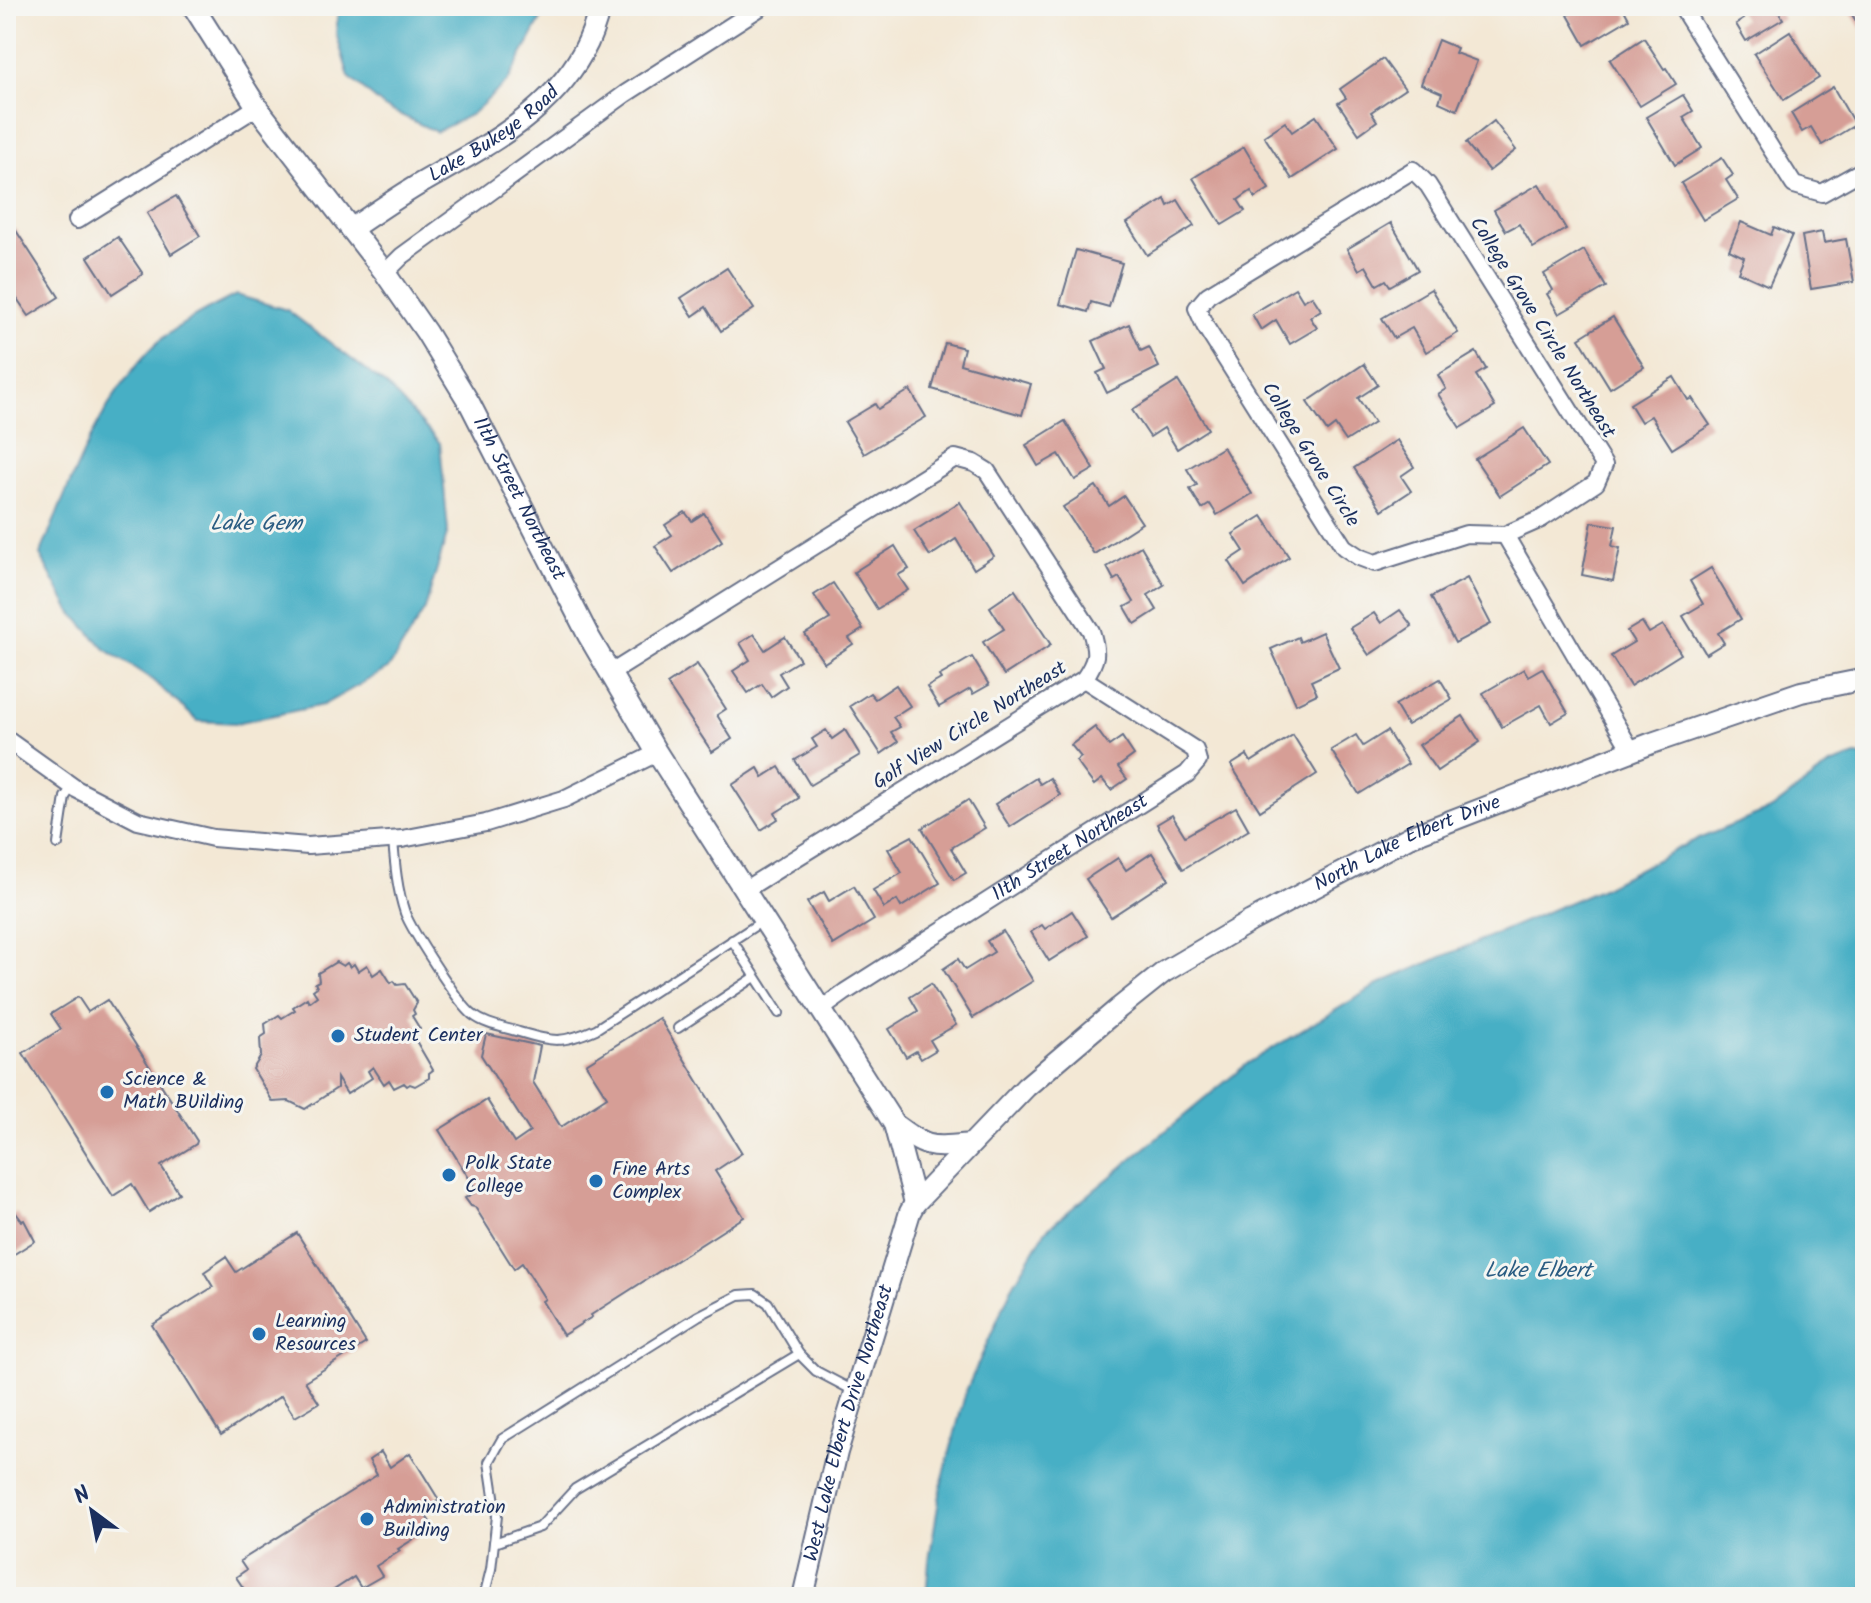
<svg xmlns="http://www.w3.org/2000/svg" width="1871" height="1603" font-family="Kalam,sans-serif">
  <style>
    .water { fill: #46afc5; stroke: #306f92; stroke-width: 2 }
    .building { fill: #d69e96 }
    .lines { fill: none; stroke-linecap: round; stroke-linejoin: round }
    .service-casing { stroke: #677088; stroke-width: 12 }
    .minor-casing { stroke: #677088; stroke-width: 20 }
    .tertiary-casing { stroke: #677088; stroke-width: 24 }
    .service { stroke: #fff; stroke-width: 8 }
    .minor { stroke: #fff; stroke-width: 16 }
    .tertiary { stroke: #fff; stroke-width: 20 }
    .poi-dot { fill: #1f6fb2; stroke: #f6f6f2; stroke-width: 3 }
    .labels { text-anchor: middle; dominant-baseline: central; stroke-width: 6; stroke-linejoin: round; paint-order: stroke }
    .street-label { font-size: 20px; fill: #1b2f5e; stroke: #f6f6f2 }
    .poi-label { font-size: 20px; fill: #1b2f5e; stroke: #f6f6f2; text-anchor: start }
    .water-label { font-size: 22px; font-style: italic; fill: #2a5c82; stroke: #f6f6f2 }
  </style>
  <rect width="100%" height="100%" fill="#f6f6f2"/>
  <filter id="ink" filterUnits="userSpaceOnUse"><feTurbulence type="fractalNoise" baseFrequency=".0125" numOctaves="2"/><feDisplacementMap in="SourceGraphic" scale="16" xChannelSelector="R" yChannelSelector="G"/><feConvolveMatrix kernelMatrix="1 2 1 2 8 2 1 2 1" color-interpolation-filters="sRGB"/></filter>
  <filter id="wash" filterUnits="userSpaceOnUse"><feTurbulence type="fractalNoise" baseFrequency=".006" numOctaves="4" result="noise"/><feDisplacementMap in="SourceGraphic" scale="32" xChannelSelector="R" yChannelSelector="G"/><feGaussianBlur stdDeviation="1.8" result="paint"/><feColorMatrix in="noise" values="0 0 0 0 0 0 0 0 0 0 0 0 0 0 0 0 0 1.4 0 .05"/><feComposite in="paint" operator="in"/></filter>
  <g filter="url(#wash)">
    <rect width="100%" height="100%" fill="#f3e8d5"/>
    <!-- water -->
    <g class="water">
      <path d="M339 6H548L508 81 472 114 436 132 384 107 349 77 336 33Z"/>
      <path d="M236 295 287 310 388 387 440 443 448 531 425 609 389 668 323 705 236 723 198 721 150 678 105 649 69 609 40 555C70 484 96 408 149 351 170 328 208 309 236 295Z"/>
      <path d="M1856 756H1865V1597H926L929 1560 942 1482 966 1391 1011 1289 1046 1230 1248 1063 1381 983 1600 889 1691 842 1772 809 1830 765Z"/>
    </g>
    <g id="blocks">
      <!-- building -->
      <g class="building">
        <path d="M1583 6H1622L1629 19 1585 45 1568 15Z"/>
        <path d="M1736 6H1775L1783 19 1746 41 1736 24 1744 19Z"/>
        <path d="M1851 6H1865V35L1851 13 1854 11Z"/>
        <path d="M1790 31 1819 78 1784 100 1754 54Z"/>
        <path d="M1644 38 1664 69 1666 68 1676 84 1640 106 1610 60Z"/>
        <path d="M1438 40 1457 48 1455 53 1477 61 1457 110 1439 102 1442 93 1421 84Z"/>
        <path d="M1383 59 1405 89 1371 112 1377 121 1359 134 1338 103 1346 98 1340 89Z"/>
        <path d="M1833 87 1855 125 1822 145 1811 127 1802 132 1791 113Z"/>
        <path d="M1683 95 1693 111 1683 117 1702 148 1675 165 1646 117Z"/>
        <path d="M1316 116 1338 149 1292 179 1264 136 1285 122 1292 132Z"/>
        <path d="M1494 121 1516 150 1489 171 1466 143Z"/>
        <path d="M1244 147 1269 189 1255 198 1251 191 1238 200 1245 211 1222 225 1193 178Z"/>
        <path d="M1722 158 1733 175 1726 180 1738 199 1703 220 1681 183Z"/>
        <path d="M1539 184 1566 229 1533 248 1519 224 1506 231 1494 210Z"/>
        <path d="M176 196 200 236 171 254 147 213Z"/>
        <path d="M1165 199 1168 206 1178 200 1194 226 1147 255 1127 223Z"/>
        <path d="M1741 222 1771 235 1774 227 1792 235 1769 286 1738 272 1744 257 1729 250Z"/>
        <path d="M1391 223 1418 270 1390 286 1386 280 1377 285 1366 266 1359 270 1347 249Z"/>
        <path d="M15 229 59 297 29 316 11 290 6 293V235Z"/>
        <path d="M1822 232 1824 243 1846 239 1854 282 1811 289 1802 236Z"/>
        <path d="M118 237 143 274 112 294 88 257Z"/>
        <path d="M1076 250 1122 263 1109 307 1091 302 1088 312 1060 304Z"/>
        <path d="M1584 250 1606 287 1559 314 1547 294 1553 290 1544 274Z"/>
        <path d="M727 268 754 309 721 331 706 307 693 316 681 298Z"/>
        <path d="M1295 288 1303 301 1312 296 1321 310 1310 317 1317 328 1290 344 1276 320 1261 330 1252 314Z"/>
        <path d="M1431 289 1458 333 1426 352 1412 328 1394 338 1382 318Z"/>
        <path d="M1613 317 1644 367 1610 388 1579 338Z"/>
        <path d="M1129 324 1141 351 1149 347 1159 367 1107 393 1097 373 1106 369 1093 341Z"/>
        <path d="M945 343 964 348 960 364 1031 384 1022 415 932 389Z"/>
        <path d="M1476 352 1486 369 1476 375 1495 407 1460 428 1438 394 1446 389 1438 375Z"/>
        <path d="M1364 364 1378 385 1358 398 1374 423 1346 441 1335 425 1327 431 1307 402Z"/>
        <path d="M1674 377 1688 400 1692 398 1710 425 1672 449 1651 416 1641 422 1630 404Z"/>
        <path d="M1178 381 1208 429 1177 449 1164 428 1150 437 1132 410Z"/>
        <path d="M910 390 926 417 864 454 845 422 875 404 878 409Z"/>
        <path d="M1065 421 1094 469 1075 480 1059 454 1038 466 1026 445Z"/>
        <path d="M1524 428 1548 465 1500 496 1475 459Z"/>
        <path d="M1397 440 1414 467 1401 476 1411 491 1382 510 1354 468Z"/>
        <path d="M1223 447 1252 494 1217 515 1210 504 1202 509 1190 489 1197 485 1187 469Z"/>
        <path d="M1096 486 1109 506 1124 496 1142 523 1094 554 1063 507Z"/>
        <path d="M960 502 994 556 974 569 956 539 930 556 914 531Z"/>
        <path d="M685 512 692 521 704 513 722 541 673 573 655 546 672 535 665 525Z"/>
        <path d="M1262 516 1289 557 1245 586 1229 561 1244 551 1233 534Z"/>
        <path d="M1592 522 1616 526 1612 546 1620 548 1613 581 1582 575Z"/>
        <path d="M895 546 909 569 898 575 908 590 877 609 854 572Z"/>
        <path d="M1141 546 1164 585 1148 595 1157 610 1135 624 1125 607 1134 602 1119 577 1114 580 1107 567Z"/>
        <path d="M1711 568 1741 619 1718 633 1724 643 1706 654 1683 616 1703 604 1690 581Z"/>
        <path d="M1467 578 1491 624 1455 643 1431 597Z"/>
        <path d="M833 583 863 629 849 638 853 644 824 663 805 634 830 619 814 595Z"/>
        <path d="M1015 590 1051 645 1004 675 983 642 1004 629 990 607Z"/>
        <path d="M1400 610 1412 626 1369 655 1350 628 1374 613 1381 623Z"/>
        <path d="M1642 622 1649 633 1663 625 1681 654 1630 686 1611 656 1634 642 1627 631Z"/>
        <path d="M1322 632 1339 668 1311 681 1317 694 1296 704 1271 649 1298 637 1300 642Z"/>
        <path d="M754 634 765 650 785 637 800 660 779 673 787 686 771 697 762 684 748 693 733 671 750 660 740 643Z"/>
        <path d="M972 657 989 685 973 694 970 689 939 707 927 687 941 679 939 676Z"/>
        <path d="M697 664 726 709 717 715 732 739 712 752 667 684Z"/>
        <path d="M1542 668 1568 713 1551 723 1541 705 1502 727 1483 693 1524 669 1528 676Z"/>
        <path d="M1440 679 1452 699 1407 725 1395 705Z"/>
        <path d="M896 685 910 706 893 717 900 727 891 732 898 742 881 754 850 706 870 693 875 699Z"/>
        <path d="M1463 716 1480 742 1437 771 1419 745Z"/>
        <path d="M1095 727 1109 746 1122 737 1134 755 1118 767 1127 779 1111 790 1102 779 1094 785 1076 761 1081 757 1071 745Z"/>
        <path d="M826 730 832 739 845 730 860 755 810 785 795 760 817 747 812 739Z"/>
        <path d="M1387 731 1408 764 1359 794 1331 750 1356 735 1363 746Z"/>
        <path d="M1293 735 1317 774 1260 811 1231 765 1247 755 1251 762Z"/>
        <path d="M779 767 799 798 775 813 778 819 761 830 732 785 758 768 763 777Z"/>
        <path d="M1036 778 1040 784 1050 778 1060 795 1010 827 995 804Z"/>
        <path d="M968 800 985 828 951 848 966 873 954 880 922 828Z"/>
        <path d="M1236 807 1249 830 1183 869 1157 824 1172 815 1185 836Z"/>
        <path d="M912 836 940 883 901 907 897 900 884 908 873 890 902 873 888 849Z"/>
        <path d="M1152 853 1169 879 1111 917 1086 879 1118 858 1126 870Z"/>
        <path d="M854 886 874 920 833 945 807 902 824 892 829 901Z"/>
        <path d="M1072 911 1088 936 1049 961 1031 932 1042 925 1045 929Z"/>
        <path d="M1003 931 1033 981 973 1018 943 969 958 959 965 970 994 952 987 941Z"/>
        <path d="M336 962 343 966 347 963 350 967 354 964 358 971 367 965 373 975 382 969 391 983 394 981 397 985 405 984 417 1003 413 1010 415 1014 412 1016 420 1029 412 1034 433 1070 429 1073V1078L415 1086 410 1084 407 1086 404 1083 394 1088 389 1080 384 1084 373 1067 368 1071 372 1078 347 1094 337 1078V1088L305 1109 289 1101 273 1102 253 1069 261 1056 260 1038 266 1034 265 1024 279 1015 282 1018 295 1010 293 1007 307 998 309 1002 317 996 313 990 317 987 315 983 319 981 318 973Z"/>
        <path d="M931 984 956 1025 930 1040 936 1050 921 1059 916 1051 906 1057 889 1029 918 1011 910 997Z"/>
        <path d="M78 997 88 1012 107 1000 197 1141 196 1144 161 1166 179 1193 149 1212 132 1184 113 1196 23 1053 61 1029 51 1014Z"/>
        <path d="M659 1018 742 1153 715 1171 744 1217 591 1315 592 1317 563 1335 542 1301 545 1299 522 1263 514 1269 475 1207 471 1206 465 1198 477 1191 439 1130 487 1100 514 1143 530 1132 481 1055 486 1034 540 1046 533 1082 561 1127 607 1097 586 1064Z"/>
        <path d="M16 1213 22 1221 24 1220 35 1241 8 1258 12 1265 6 1269V1219Z"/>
        <path d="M297 1233 366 1343 305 1381 319 1403 295 1417 281 1396 221 1435 152 1325 213 1287 204 1272 226 1257 236 1272Z"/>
        <path d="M381 1452 390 1467 410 1453 439 1500 423 1511 433 1527 398 1549 400 1551 376 1566 382 1576 361 1588 354 1577 323 1597H243L242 1595 246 1592 236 1577 246 1570 240 1561 377 1475 369 1460Z"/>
      </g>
    </g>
  </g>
  <g filter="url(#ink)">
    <use href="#blocks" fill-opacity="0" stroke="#677088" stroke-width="2"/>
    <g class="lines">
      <defs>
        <g id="service">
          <path d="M393 840C395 865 397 889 405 913 411 929 459 1005 473 1015 486 1025 503 1027 519 1032 553 1042 562 1044 596 1029L764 920"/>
          <path d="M58 844 65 797 72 787"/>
          <path d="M732 940 779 1013"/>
          <path d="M678 1028 755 977"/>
          <path d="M494 1543 540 1527 575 1489 799 1354"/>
          <path d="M484 1597 491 1569 497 1516 489 1462 502 1439 698 1316 739 1295 755 1294 768 1303 799 1354 816 1371 854 1391"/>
        </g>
        <g id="minor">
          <path d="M1681 6 1794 185 1822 193 1865 169"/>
          <path d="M1413 170 1428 185 1604 465 1596 483 1541 519 1505 535 1466 534 1375 563 1359 557 1344 547 1205 326 1197 308 1208 295Z"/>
          <path d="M77 220 257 107"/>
          <path d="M385 273 402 256 625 94 762 6"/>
          <path d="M1505 535 1631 750"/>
          <path d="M611 673 955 458 974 463 987 471 1091 631C1098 653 1097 660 1084 679L746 889"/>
          <path d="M6 739 76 789 138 821 213 838 308 846 402 839 486 823 564 799 657 753"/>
          <path id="s1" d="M820 1010 845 992 1187 774 1198 761 1195 750 1084 679"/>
        </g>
        <g id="tertiary">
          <path id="s2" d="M193 6 257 107 385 273 426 332 470 404 588 635 657 753 894 1124 915 1203"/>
          <path id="s3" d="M351 229C373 214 395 199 418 185 480 149 547 117 583 52 591 38 596 22 600 6"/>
          <path d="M894 1124C928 1149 928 1148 970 1144"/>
          <path id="s4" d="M803 1597 837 1452 910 1212 915 1203 1026 1087 1119 1008 1164 972 1251 921 1409 837 1652 743 1801 692 1865 679"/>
        </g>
      </defs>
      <!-- service casing -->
      <use href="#service" class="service-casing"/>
      <!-- minor casing -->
      <use href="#minor" class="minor-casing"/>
      <!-- tertiary casing -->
      <use href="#tertiary" class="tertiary-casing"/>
      <!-- service -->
      <use href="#service" class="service"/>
      <!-- minor -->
      <use href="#minor" class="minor"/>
      <!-- tertiary -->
      <use href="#tertiary" class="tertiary"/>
    </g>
  </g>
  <!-- markers -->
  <g class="poi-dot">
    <circle cx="338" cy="1036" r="8"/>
    <circle cx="107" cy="1092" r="8"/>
    <circle cx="449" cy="1175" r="8"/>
    <circle cx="596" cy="1181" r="8"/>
    <circle cx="259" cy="1334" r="8"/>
    <circle cx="367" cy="1519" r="8"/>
  </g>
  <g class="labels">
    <!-- street labels -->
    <g class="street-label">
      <text stroke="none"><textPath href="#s3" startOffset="172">Lake Bukeye Road</textPath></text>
      <text transform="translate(1542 328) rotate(58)">College Grove Circle Northeast</text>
      <text transform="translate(1310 455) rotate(58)">College Grove Circle</text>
      <text stroke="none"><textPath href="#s2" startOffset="592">11th Street Northeast</textPath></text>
      <text transform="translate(970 726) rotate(-32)">Golf View Circle Northeast</text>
      <text stroke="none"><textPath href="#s4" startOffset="1026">North Lake Elbert Drive</textPath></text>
      <text stroke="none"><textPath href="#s1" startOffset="298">11th Street Northeast</textPath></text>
      <text stroke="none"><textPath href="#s4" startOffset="180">West Lake Elbert Drive Northeast</textPath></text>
    </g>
    <!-- poi labels -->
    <g class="poi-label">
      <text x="354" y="1036">Student Center</text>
      <text x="123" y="1080">Science &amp;<tspan x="123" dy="23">Math BUilding</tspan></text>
      <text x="465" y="1164">Polk State<tspan x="465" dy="23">College</tspan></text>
      <text x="612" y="1170">Fine Arts<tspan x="612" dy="23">Complex</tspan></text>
      <text x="275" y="1322">Learning<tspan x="275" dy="23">Resources</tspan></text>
      <text x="383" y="1508">Administration<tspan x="383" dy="23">Building</tspan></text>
    </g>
    <!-- water labels -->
    <g class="water-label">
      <text x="256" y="524">Lake Gem</text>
      <text x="1538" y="1271">Lake Elbert</text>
    </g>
  </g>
  <!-- margin -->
  <rect width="1871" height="1603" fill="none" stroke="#f6f6f2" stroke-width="32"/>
  <!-- north arrow -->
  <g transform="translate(92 1511) rotate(328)" stroke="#f6f6f2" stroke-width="6" paint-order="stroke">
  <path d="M0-6L14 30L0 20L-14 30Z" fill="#1b2f5e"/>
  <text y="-12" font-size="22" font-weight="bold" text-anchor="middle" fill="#1b2f5e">N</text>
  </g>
</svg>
